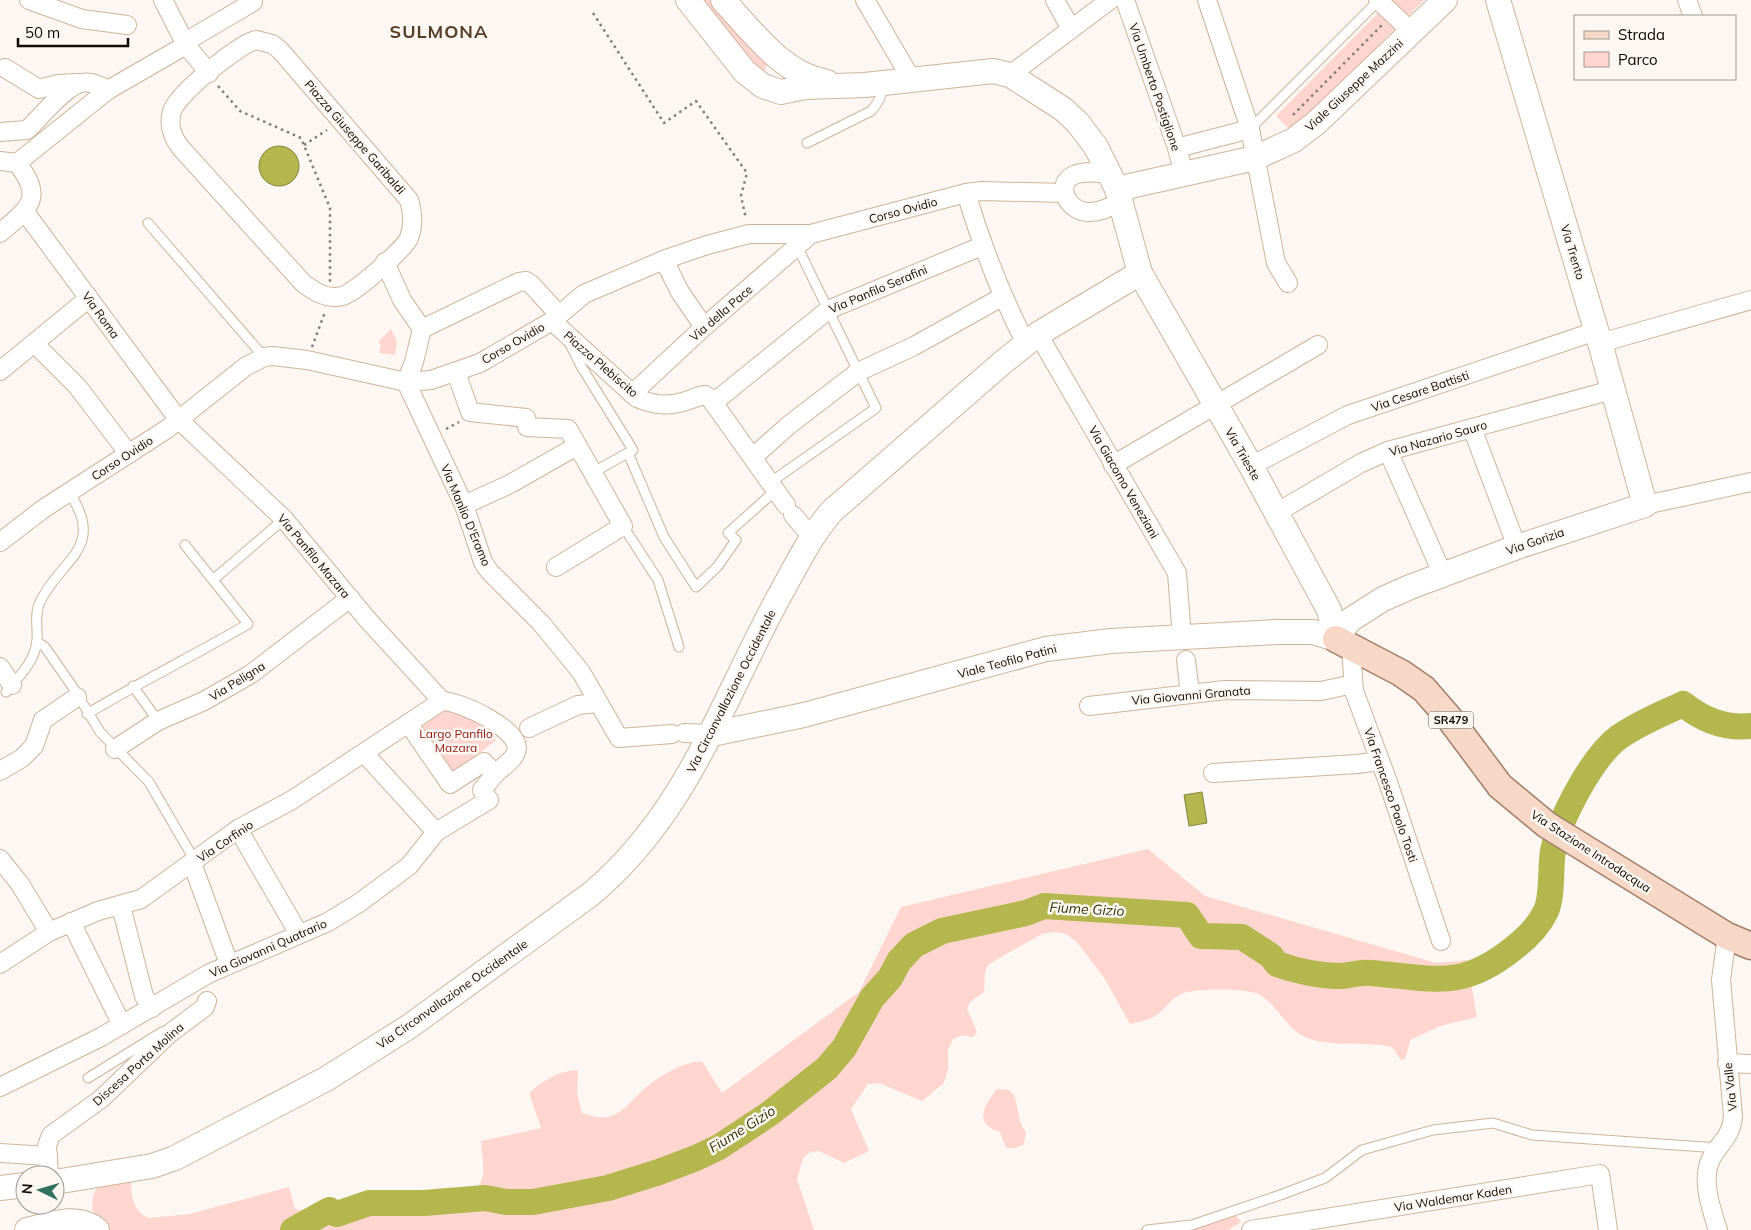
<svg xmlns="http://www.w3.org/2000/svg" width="1751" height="1230" font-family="Mulish,sans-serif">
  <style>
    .green { fill: #fed5cf }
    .water { fill: #b3b74e; stroke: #828338 }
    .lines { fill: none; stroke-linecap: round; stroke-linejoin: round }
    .river { stroke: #b3b74e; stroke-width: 26 }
    .lane-casing { stroke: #cdb59b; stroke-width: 11 }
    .street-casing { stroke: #cdb59b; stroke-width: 20 }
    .secondary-casing { stroke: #cdb59b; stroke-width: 26 }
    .primary-casing { stroke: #a37f6a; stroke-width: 29 }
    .path { stroke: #847d78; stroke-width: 2.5; stroke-dasharray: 2.5 4; stroke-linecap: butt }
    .lane { stroke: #fff; stroke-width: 9 }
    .street { stroke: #fff; stroke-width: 18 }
    .secondary { stroke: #fff; stroke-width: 24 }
    .primary { stroke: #f7d8c7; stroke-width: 26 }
    .labels { text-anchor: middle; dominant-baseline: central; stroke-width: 5; stroke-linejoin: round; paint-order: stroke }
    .shield { fill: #fcf7f2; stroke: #58504b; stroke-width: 1 }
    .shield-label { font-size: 11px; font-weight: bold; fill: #110903 }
    .street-label { font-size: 12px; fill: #110903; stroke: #fcf7f2 }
    .park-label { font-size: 12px; fill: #901612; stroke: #fcf7f2 }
    .water-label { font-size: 14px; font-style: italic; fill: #343508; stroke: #fcf7f2 }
    .district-label { font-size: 18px; font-weight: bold; letter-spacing: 1px; fill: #544029; stroke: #fcf7f2 }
  </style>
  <rect width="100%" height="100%" fill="#fcf7f2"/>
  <!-- green -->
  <g class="green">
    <path d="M700 0H712L767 64 764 72 757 73Z"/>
    <path d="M1391 0H1424L1292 132 1276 116Z"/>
    <path d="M391 329 397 341 395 355 379 353 381 345 378 342Z"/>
    <path d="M444 710 474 720 496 740 451 776 419 729Z"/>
    <path d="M1148 849 1205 896 1436 963 1467 960 1477 1017 1440 1026 1410 1040 1406 1057 1402 1061 1392 1047C1364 1040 1323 1050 1298 1033 1285 1024 1277 1006 1260 995 1248 988 1195 988 1181 994 1170 999 1165 1010 1155 1016 1149 1020 1138 1022 1130 1024L1105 979 1076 941 1066 934 1054 932 1042 934 989 964 985 971 984 992 970 1002 967 1009 977 1032 973 1037 963 1035 953 1039 948 1050V1069L944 1083 922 1101 879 1083 868 1084 851 1109 869 1151 844 1163 819 1151 810 1152 803 1158 797 1179 814 1230H105L92 1210 93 1196 98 1185 131 1178C131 1193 132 1212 149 1218L190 1214 289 1187 295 1209 310 1212 350 1198 366 1197 387 1200 442 1198C452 1192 455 1194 464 1193 491 1191 482 1160 481 1141L541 1128 529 1093C544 1080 558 1071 578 1070L577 1093 582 1113C593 1117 605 1120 616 1114 625 1109 634 1099 642 1091 659 1076 680 1063 702 1061L722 1093 859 992 901 907Z"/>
    <path d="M997 1089 1009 1090C1022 1101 1014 1119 1026 1132L1024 1144 1016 1148H1006L1000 1132C973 1124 984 1105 997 1089Z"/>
    <path d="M1235 1214 1241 1222 1228 1230H1135L1154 1226 1181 1228Z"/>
  </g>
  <!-- water -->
  <g class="water">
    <circle cx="279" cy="166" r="20"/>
    <path d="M1202 792 1207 823 1189 826 1184 795Z"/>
  </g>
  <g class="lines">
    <!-- river -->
    <path class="river" d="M293 1230 329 1210 337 1214 369 1203H424L485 1198 506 1202H533L608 1188 659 1172 696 1158 719 1147 769 1114 827 1068 844 1048 872 998 890 978 899 961 914 945 942 931 1026 913 1044 906 1187 915 1201 936 1242 937 1271 956 1277 964C1296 971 1321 976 1341 976 1351 975 1361 972 1371 973 1433 978 1461 991 1514 948 1527 938 1539 926 1546 911 1553 896 1550 868 1553 851 1560 818 1592 757 1619 737 1639 723 1661 714 1683 704 1703 720 1725 729 1751 726"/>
    <defs>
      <g id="lane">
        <path d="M1250 129 1379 0"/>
        <path d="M807 143 871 111C879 102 882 96 882 84"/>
        <path d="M148 223 264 357"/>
        <path d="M569 342 581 366 633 450 592 473"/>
        <path d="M628 453 664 537 696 587 718 566 736 540 728 533 776 490"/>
        <path d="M771 482 876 408 797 246"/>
        <path d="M623 526 658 580 679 647"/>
        <path d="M214 579 284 519"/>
        <path d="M37 642 45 647 74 689 100 732 149 782 195 861"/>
        <path d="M133 686 158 721"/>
        <path d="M6 692C19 676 35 662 37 640 38 627 34 614 40 602 60 559 107 549 69 492"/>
        <path d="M87 714C140 682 195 655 248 624L185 545"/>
        <path d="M88 1078 162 1032"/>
        <path d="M1147 1230 1192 1225 1283 1194 1325 1178 1362 1150 1433 1130 1493 1123 1532 1135 1719 1148"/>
      </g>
      <g id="street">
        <path d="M29 0 82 19 127 25"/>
        <path d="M163 0 186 45 209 73"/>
        <path d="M865 0 912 80"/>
        <path d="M1055 0 1071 29"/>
        <path d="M1125 0 1177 148 1184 174"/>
        <path d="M1207 0 1250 129"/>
        <path d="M1378 0 1412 32"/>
        <path d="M1687 0 1693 16"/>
        <path d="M256 40 272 44 280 50 409 200C413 213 414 225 409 238 404 249 354 294 342 296 327 300 315 292 303 283L180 147C172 136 168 125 172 111 178 93 238 45 256 40Z"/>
        <path d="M185 42 253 2"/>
        <path d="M5 68 39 89 58 84 79 83"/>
        <path d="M1010 75 1110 0"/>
        <path d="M0 132 27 130C41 117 61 91 78 84 88 80 100 85 108 90"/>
        <path d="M1177 148 1250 129 1276 263 1288 283"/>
        <path d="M0 161 17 163"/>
        <path d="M17 163 108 90 186 45"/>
        <path d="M1110 174C1099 173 1085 170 1074 175 1053 185 1069 212 1088 212 1099 213 1111 206 1122 202"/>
        <path d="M966 193C982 246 1001 295 1026 344"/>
        <path d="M25 212 178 419 284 519 367 619 442 701"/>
        <path d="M0 233C29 208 45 199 17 163"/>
        <path d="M664 260 680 292 704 327"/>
        <path d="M385 262 402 300 422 329 414 362 406 382"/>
        <path d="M552 321 637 398C654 405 668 407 686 401 692 399 698 396 705 395L710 398 786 505"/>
        <path d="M422 329 519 282 526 281 531 284 559 315"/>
        <path d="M1038 334 1177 573 1182 637"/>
        <path d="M1600 343 1751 300"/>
        <path d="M35 344 77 386 129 454"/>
        <path d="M0 371 89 298"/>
        <path d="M456 372 470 412 526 418 527 427 568 429 623 526 556 567"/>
        <path d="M406 382 464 505 483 562 489 571 541 623 581 672 619 738 672 734"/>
        <path d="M632 394 704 327 811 234"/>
        <path d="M713 403 828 310 982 246"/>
        <path d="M1472 428 1517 547"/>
        <path d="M1388 451 1443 575"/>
        <path d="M753 457 789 425 858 372 914 346 1002 297"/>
        <path d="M1113 465 1318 345"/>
        <path d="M1251 466 1348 415 1596 331"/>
        <path d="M464 505 510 484 577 446"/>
        <path d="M1645 505 1751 482"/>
        <path d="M1276 513 1361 463 1388 451 1612 390"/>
        <path d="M793 515 812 537"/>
        <path d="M0 542 43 509 167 429 245 367 264 357 273 356 307 360 406 382 431 380 480 363 552 321 584 294 666 259 707 245 749 234H811L966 193 982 191 1064 193"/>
        <path d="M1351 647 1354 691 1388 782 1441 941"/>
        <path d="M1186 660 1190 693"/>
        <path d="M0 667 12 685"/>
        <path d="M1089 706 1225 690 1321 691 1353 684"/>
        <path d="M408 723 450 784 484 762 495 774C501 768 514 760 516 752 524 731 461 701 442 701"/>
        <path d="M529 728 578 705 599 703"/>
        <path d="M684 733 712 734"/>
        <path d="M115 749 158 721 204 701 251 674 350 598"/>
        <path d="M364 753 436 832"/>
        <path d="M0 771 22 758 34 746 43 720 77 697"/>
        <path d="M1213 773 1357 764 1380 761"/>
        <path d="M238 829 299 934"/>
        <path d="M0 859 20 884 49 932"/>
        <path d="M192 863 229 964"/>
        <path d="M121 906 144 996 152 1008"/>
        <path d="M71 922 122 1025"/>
        <path d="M0 964 49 932 98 911 141 899 238 829 292 800 442 701"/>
        <path d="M1727 1063 1751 1064"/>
        <path d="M0 1087 101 1037 208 974 328 922 359 903 409 866 436 832 489 800 482 790 495 774"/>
        <path d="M0 1153 48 1156"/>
        <path d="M49 1175 47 1146 51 1135 101 1099 169 1034 205 1007 207 1001"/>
        <path d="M1251 1230 1600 1174 1608 1230"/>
        <path d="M1718 1230C1711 1209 1700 1177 1712 1157 1722 1140 1731 1137 1733 1116L1721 980 1727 936"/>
      </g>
      <g id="secondary">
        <path d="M688 0 745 72 763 86 781 92 806 87 865 85 993 71 1010 75 1063 109 1078 123 1096 147 1117 189 1140 273 1251 466 1329 610 1336 639"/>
        <path d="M723 0C752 31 782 74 827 82"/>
        <path d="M1117 189 1255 158 1294 140 1316 123 1445 0"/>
        <path d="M1336 639 1350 620 1383 599 1410 587 1517 547 1645 505 1600 343 1498 0"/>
        <path d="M712 734 804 715 1046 649 1111 641 1277 632H1313L1336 639"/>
        <path d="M55 1182 152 1166 175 1158 326 1079 410 1026 591 894C689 812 722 699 782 591 797 564 811 535 832 511L1002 363 1038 334 1140 273"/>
        <path d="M0 1188 25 1185"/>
        <path d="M27 1230C49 1225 78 1213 97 1230"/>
      </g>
      <path id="primary" d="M1336 639 1401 673 1424 689 1450 719 1500 786 1547 825 1727 936 1751 946"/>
    </defs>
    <!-- lane casing -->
    <use href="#lane" class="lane-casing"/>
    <!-- street casing -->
    <use href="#street" class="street-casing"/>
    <!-- secondary casing -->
    <use href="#secondary" class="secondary-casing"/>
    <!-- primary casing -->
    <use href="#primary" class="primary-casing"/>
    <!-- path -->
    <g class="path">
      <path d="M593 13 664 123 696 101 747 173 741 196 746 219"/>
      <path d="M218 86 240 111 301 138 330 208V282"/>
      <path d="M1293 115 1382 25"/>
      <path d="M304 145 327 130"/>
      <path d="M312 347 325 312"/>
      <path d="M446 429 459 422"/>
    </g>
    <!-- lane -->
    <use href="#lane" class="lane"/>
    <!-- street -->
    <use href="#street" class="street"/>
    <!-- secondary -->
    <use href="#secondary" class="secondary"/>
    <!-- primary -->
    <use href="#primary" class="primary"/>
  </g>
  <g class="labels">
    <!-- shield labels -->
    <rect class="shield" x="1428.5" y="711.5" width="45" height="17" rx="4"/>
    <g class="shield-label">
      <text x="1451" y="720">SR479</text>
    </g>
    <!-- street labels -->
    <g class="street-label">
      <text transform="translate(1354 85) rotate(-43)">Viale Giuseppe Mazzini</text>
      <text transform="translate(1155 87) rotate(71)">Via Umberto Postiglione</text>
      <text transform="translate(355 137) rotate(49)">Piazza Giuseppe Garibaldi</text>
      <text transform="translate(903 210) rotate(-15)">Corso Ovidio</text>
      <text transform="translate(1573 252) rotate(73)">Via Trento</text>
      <text transform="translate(878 289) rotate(-23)">Via Panfilo Serafini</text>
      <text transform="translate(721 313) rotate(-41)">Via della Pace</text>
      <text transform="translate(101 315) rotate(54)">Via Roma</text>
      <text transform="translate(513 343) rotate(-30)">Corso Ovidio</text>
      <text transform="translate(601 364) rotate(41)">Piazza Plebiscito</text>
      <text transform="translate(1420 391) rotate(-19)">Via Cesare Battisti</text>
      <text transform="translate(1438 438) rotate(-16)">Via Nazario Sauro</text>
      <text transform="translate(1243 454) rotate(60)">Via Trieste</text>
      <text transform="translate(122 458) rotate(-33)">Corso Ovidio</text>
      <text transform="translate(1124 482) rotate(60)">Via Giacomo Veneziani</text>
      <text transform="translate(466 515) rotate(67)">Via Manlio D'Eramo</text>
      <text transform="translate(1535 541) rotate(-19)">Via Gorizia</text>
      <text transform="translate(314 556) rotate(50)">Via Panfilo Mazara</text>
      <text transform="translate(1007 661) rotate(-15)">Viale Teofilo Patini</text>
      <text transform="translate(237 681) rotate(-32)">Via Peligna</text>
      <text transform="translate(731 691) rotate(-63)">Via Circonvallazione Occidentale</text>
      <text transform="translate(1191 695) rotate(-5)">Via Giovanni Granata</text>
      <text transform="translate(1391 795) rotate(71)">Via Francesco Paolo Tosti</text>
      <text transform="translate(225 841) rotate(-34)">Via Corfinio</text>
      <text transform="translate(1591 851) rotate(33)">Via Stazione Introdacqua</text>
      <text transform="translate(268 948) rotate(-24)">Via Giovanni Quatrario</text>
      <text transform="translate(452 994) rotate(-35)">Via Circonvallazione Occidentale</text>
      <text transform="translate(138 1064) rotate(-42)">Discesa Porta Molina</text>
      <text transform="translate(1730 1087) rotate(-96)">Via Valle</text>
      <text transform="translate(1453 1198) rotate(-9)">Via Waldemar Kaden</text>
    </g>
    <!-- park labels -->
    <g class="park-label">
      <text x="456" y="733">Largo Panfilo<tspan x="456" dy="14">Mazara</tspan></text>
    </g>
    <!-- water labels -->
    <g class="water-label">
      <text transform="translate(1087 909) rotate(3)">Fiume Gizio</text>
      <text transform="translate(742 1129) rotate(-32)">Fiume Gizio</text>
    </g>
    <!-- district labels -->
    <g class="district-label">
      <text x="439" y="31">SULMONA</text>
    </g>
  </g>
  <!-- legend -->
  <rect x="1574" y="15" width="162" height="65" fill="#fcf7f2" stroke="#9e9892"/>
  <rect x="1584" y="31" width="25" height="8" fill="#f7d8c7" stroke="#9e9892"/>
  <text x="1618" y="40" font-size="15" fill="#110903">Strada</text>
  <rect x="1584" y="52" width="25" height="15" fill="#fed5cf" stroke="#9e9892"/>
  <text x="1618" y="65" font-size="15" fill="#110903">Parco</text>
  <!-- north arrow -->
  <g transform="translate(40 1190) rotate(275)"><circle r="24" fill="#fcf7f2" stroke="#9e9892"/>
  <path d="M0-4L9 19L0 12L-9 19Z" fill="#327260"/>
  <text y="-8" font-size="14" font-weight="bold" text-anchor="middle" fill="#110903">N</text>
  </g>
  <!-- scale -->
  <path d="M18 38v8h110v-8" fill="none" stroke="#110903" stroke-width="2.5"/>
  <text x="25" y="38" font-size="15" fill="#110903" stroke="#fcf7f2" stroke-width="4" paint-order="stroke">50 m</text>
</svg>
